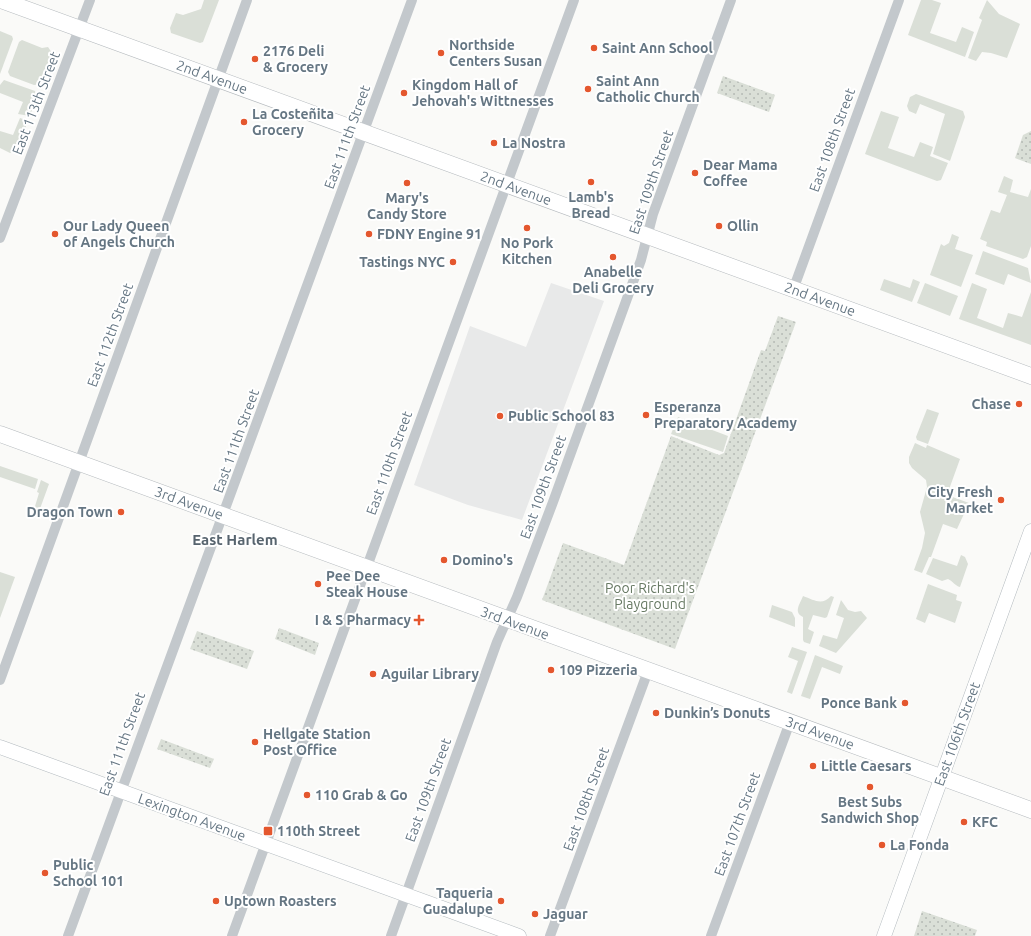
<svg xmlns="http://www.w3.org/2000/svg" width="1031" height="936" font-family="Ubuntu,sans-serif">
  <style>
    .built { fill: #e8e9e9 }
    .grass { fill: #dadfd7 }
    .park { fill: url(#park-dots) }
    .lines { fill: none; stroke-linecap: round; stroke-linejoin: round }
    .secondary-casing { stroke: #b3babf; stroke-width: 15 }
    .primary-casing { stroke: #b5babe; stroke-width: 17 }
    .minor { stroke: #c3c8cc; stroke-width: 10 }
    .secondary { stroke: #fff; stroke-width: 14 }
    .primary { stroke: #fff; stroke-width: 16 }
    .poi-dot { fill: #e4572e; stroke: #fff; stroke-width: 1.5 }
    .labels { text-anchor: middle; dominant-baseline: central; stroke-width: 4; stroke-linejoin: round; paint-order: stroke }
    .poi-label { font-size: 14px; font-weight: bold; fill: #657683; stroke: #fff; text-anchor: start }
    .street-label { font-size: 14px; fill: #657683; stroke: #fff }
    .park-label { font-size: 14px; fill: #687a64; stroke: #fff }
    .neighbourhood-label { font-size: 15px; font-weight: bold; fill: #57646e; stroke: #fff }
  </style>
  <defs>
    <pattern id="park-dots" width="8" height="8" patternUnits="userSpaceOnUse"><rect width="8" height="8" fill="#dadfd7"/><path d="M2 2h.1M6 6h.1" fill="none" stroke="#b4b9b4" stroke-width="1.8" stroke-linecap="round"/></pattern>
  </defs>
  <rect width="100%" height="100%" fill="#fafaf8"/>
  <!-- built -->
  <path class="built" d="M551 283 604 301 522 520 468 505 414 485 470 326 526 347Z"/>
  <!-- grass -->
  <g class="grass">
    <path d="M204 0H219L203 42 200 43 171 33 170 28 176 13 183 15 201 9Z"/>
    <path d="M921 0H932L941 3 930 33 956 42 962 27 974 32 965 57 908 35Z"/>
    <path d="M987 0 999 14 1020 24 1007 58 991 53 982 52 976 61 968 58 982 20 979 18Z"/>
    <path d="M0 31 12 36 13 39 0 74Z"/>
    <path d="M22 40 42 48 48 47 52 53 41 84 34 85 10 76 8 72 19 42Z"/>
    <path d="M4 80 35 91 36 98 30 116 18 114 23 102 0 93V85Z"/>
    <path d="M916 94 963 111 965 117 950 161 933 154 945 114 920 104 916 114 909 111 907 106 910 97Z"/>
    <path d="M881 111 899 117 888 148 914 157 920 142 933 147 930 156 948 163 941 180 937 181 865 154Z"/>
    <path d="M20 118 26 120 27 124 15 152 10 153 0 148V131L13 135Z"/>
    <path d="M1004 176 1013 180 1010 192 1028 197 1031 189V246L1027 257 1023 259 986 246 987 242 980 239 991 210 1000 213 1007 195 998 192Z"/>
    <path d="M952 234 959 237 955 249 973 255 961 287 930 275 941 244 944 246 949 243Z"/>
    <path d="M983 251 1028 268 1031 283 1008 274 1004 285 975 274Z"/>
    <path d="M884 279 910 288 913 279 920 282 912 302 880 290Z"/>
    <path d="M925 283 958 296 950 316 917 303Z"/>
    <path d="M972 283 987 289 977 318 1003 328 1008 313 1022 317 1031 292V345L959 319Z"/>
    <path d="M927 409 939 413 928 444 917 440 916 437Z"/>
    <path d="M678 417 728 436 723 452 671 434Z"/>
    <path d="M915 443 926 448 927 445 960 459 947 495 969 503 957 529 943 524 931 557H929L922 573 914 570 922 548 925 533 920 512 927 487 926 480 912 468 909 463V457Z"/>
    <path d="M0 466 38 479 35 489 0 477Z"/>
    <path d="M41 480 49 484 37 517 33 513 39 493 37 492Z"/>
    <path d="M961 555 965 557 968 564 960 587C955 586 953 581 948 579L942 581 926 574 933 558 957 566Z"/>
    <path d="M0 572 15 577 0 618Z"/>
    <path d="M928 584 957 595 956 600 962 602 955 623 929 613 925 623 916 619Z"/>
    <path d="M803 596C814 600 822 606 831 596L834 597 827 617 825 618 813 615 808 629 814 632 810 644 804 642 803 640V617C793 612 800 604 803 596Z"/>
    <path d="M841 600 848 610 855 612 861 611 867 618 836 653 819 646 823 635 837 639 844 618 836 615Z"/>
    <path d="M772 605 792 612 795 618V627L769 617Z"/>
    <path d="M792 647 807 652 792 694 787 692 798 661 788 657Z"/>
    <path d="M815 655 843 666 840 674 822 667 810 699 801 696Z"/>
  </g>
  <!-- park -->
  <g class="park">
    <path d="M723 76 775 95 769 112 717 93Z"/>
    <path d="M1031 131V164L1015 158 1023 135Z"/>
    <path d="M778 316 796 322 675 649 542 600 563 543 624 565 671 436 719 455 724 453 761 350 765 351Z"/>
    <path d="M279 628 319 643 315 655 275 639Z"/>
    <path d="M197 631 254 651 247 669 190 649Z"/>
    <path d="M161 739 214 759 210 768 157 749Z"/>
    <path d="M922 911 977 930 975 936H914Z"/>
  </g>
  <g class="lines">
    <defs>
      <g id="secondary">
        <path d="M0 747 519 936"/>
        <path d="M884 936 1031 531"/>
      </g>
      <g id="primary">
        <path d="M1 0 1031 376"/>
        <path d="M0 434 1031 810"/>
      </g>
    </defs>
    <!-- secondary casing -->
    <use href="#secondary" class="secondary-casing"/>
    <!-- primary casing -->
    <use href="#primary" class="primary-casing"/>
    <!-- minor -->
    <g class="minor">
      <path d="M0 238 90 0"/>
      <path d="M793 290 899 0"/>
      <path d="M0 680 247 0"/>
      <path d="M68 936 412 0"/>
      <path d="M232 936 574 0"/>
      <path d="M391 936 497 642 517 597 553 502 641 260 653 214 731 0"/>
      <path d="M550 936 648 671"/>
      <path d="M711 936 790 722"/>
    </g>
    <!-- secondary -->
    <use href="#secondary" class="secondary"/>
    <!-- primary -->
    <use href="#primary" class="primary"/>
  </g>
  <!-- markers -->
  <g class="poi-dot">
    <circle cx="594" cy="48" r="4"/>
    <circle cx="441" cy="53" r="4"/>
    <circle cx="255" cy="59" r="4"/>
    <circle cx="588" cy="89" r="4"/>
    <circle cx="404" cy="93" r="4"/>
    <circle cx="244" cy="122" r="4"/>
    <circle cx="494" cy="143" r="4"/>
    <circle cx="695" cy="173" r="4"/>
    <circle cx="591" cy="182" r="4"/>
    <circle cx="407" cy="183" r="4"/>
    <circle cx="719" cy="226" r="4"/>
    <circle cx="527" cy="228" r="4"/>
    <circle cx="55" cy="234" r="4"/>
    <circle cx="369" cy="234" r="4"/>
    <circle cx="613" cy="257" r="4"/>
    <circle cx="453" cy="262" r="4"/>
    <circle cx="1019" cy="404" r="4"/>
    <circle cx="646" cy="415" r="4"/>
    <circle cx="500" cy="416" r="4"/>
    <circle cx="1001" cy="500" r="4"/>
    <circle cx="121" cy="512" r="4"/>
    <circle cx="444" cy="560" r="4"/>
    <circle cx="318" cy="584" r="4"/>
    <path d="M417 614h4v4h4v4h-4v4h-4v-4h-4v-4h4z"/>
    <circle cx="551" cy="670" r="4"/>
    <circle cx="373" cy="674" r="4"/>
    <circle cx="905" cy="703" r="4"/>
    <circle cx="656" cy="713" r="4"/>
    <circle cx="255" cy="742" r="4"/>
    <circle cx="813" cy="766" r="4"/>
    <circle cx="870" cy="787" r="4"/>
    <circle cx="307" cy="795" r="4"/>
    <circle cx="964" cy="822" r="4"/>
    <rect x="263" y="826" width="10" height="10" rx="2"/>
    <circle cx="882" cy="845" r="4"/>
    <circle cx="45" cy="873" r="4"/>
    <circle cx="216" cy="901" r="4"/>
    <circle cx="501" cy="901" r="4"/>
    <circle cx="535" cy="914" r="4"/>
  </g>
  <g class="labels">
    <!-- poi labels -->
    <g class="poi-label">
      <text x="449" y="45">Northside<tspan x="449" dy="16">Centers Susan</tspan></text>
      <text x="602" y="48">Saint Ann School</text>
      <text x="263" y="51">2176 Deli<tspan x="263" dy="16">&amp; Grocery</tspan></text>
      <text x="596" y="81">Saint Ann<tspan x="596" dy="16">Catholic Church</tspan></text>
      <text x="412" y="85">Kingdom Hall of<tspan x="412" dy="16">Jehovah's Wittnesses</tspan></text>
      <text x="252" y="114">La Costeñita<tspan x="252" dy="16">Grocery</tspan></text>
      <text x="502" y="143">La Nostra</text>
      <text x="703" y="165">Dear Mama<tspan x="703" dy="16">Coffee</tspan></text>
      <text x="591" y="197" text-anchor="middle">Lamb's<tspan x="591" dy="16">Bread</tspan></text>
      <text x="407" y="198" text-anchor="middle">Mary's<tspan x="407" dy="16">Candy Store</tspan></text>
      <text x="63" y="226">Our Lady Queen<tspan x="63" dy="16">of Angels Church</tspan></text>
      <text x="727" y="226">Ollin</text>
      <text x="377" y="234">FDNY Engine 91</text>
      <text x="527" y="243" text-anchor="middle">No Pork<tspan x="527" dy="16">Kitchen</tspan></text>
      <text x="445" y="262" text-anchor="end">Tastings NYC</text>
      <text x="613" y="272" text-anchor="middle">Anabelle<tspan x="613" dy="16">Deli Grocery</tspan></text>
      <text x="1011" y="404" text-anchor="end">Chase</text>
      <text x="654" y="407">Esperanza<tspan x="654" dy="16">Preparatory Academy</tspan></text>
      <text x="508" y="416">Public School 83</text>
      <text x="993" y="492" text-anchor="end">City Fresh<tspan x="993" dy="16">Market</tspan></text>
      <text x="113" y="512" text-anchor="end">Dragon Town</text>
      <text x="452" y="560">Domino's</text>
      <text x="326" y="576">Pee Dee<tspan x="326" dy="16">Steak House</tspan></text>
      <text x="411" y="620" text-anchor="end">I &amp; S Pharmacy</text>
      <text x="559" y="670">109 Pizzeria</text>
      <text x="381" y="674">Aguilar Library</text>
      <text x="897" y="703" text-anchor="end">Ponce Bank</text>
      <text x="664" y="713">Dunkin’s Donuts</text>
      <text x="263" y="734">Hellgate Station<tspan x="263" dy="16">Post Office</tspan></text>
      <text x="821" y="766">Little Caesars</text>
      <text x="315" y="795">110 Grab &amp; Go</text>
      <text x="870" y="802" text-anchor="middle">Best Subs<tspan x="870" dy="16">Sandwich Shop</tspan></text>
      <text x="972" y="822">KFC</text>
      <text x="277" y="831">110th Street</text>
      <text x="890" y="845">La Fonda</text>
      <text x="53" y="865">Public<tspan x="53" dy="16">School 101</tspan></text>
      <text x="493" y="893" text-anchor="end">Taqueria<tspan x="493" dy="16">Guadalupe</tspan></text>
      <text x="224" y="901">Uptown Roasters</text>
      <text x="543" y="914">Jaguar</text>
    </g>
    <!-- street labels -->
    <g class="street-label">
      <text transform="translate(212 77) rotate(20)">2nd Avenue</text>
      <text transform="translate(36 103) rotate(-69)">East 113th Street</text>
      <text transform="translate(347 137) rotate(-70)">East 111th Street</text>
      <text transform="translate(832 140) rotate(-70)">East 108th Street</text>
      <text transform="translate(651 182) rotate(-71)">East 109th Street</text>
      <text transform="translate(516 188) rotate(20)">2nd Avenue</text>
      <text transform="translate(820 299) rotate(20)">2nd Avenue</text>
      <text transform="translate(110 335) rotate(-70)">East 112th Street</text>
      <text transform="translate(236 441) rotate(-70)">East 111th Street</text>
      <text transform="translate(389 463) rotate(-70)">East 110th Street</text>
      <text transform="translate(543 487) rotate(-70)">East 109th Street</text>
      <text transform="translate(189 503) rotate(20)">3rd Avenue</text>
      <text transform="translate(515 623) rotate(20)">3rd Avenue</text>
      <text transform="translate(820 733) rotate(20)">3rd Avenue</text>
      <text transform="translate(957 734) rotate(-70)">East 106th Street</text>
      <text transform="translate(122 744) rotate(-70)">East 111th Street</text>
      <text transform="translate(428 790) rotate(-70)">East 109th Street</text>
      <text transform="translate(586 799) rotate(-70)">East 108th Street</text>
      <text transform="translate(192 817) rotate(20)">Lexington Avenue</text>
      <text transform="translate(737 824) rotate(-70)">East 107th Street</text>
    </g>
    <!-- park labels -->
    <g class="park-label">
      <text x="650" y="588">Poor Richard's<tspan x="650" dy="16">Playground</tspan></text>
    </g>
    <!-- neighbourhood labels -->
    <g class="neighbourhood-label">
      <text x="235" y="539">East Harlem</text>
    </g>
  </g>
</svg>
